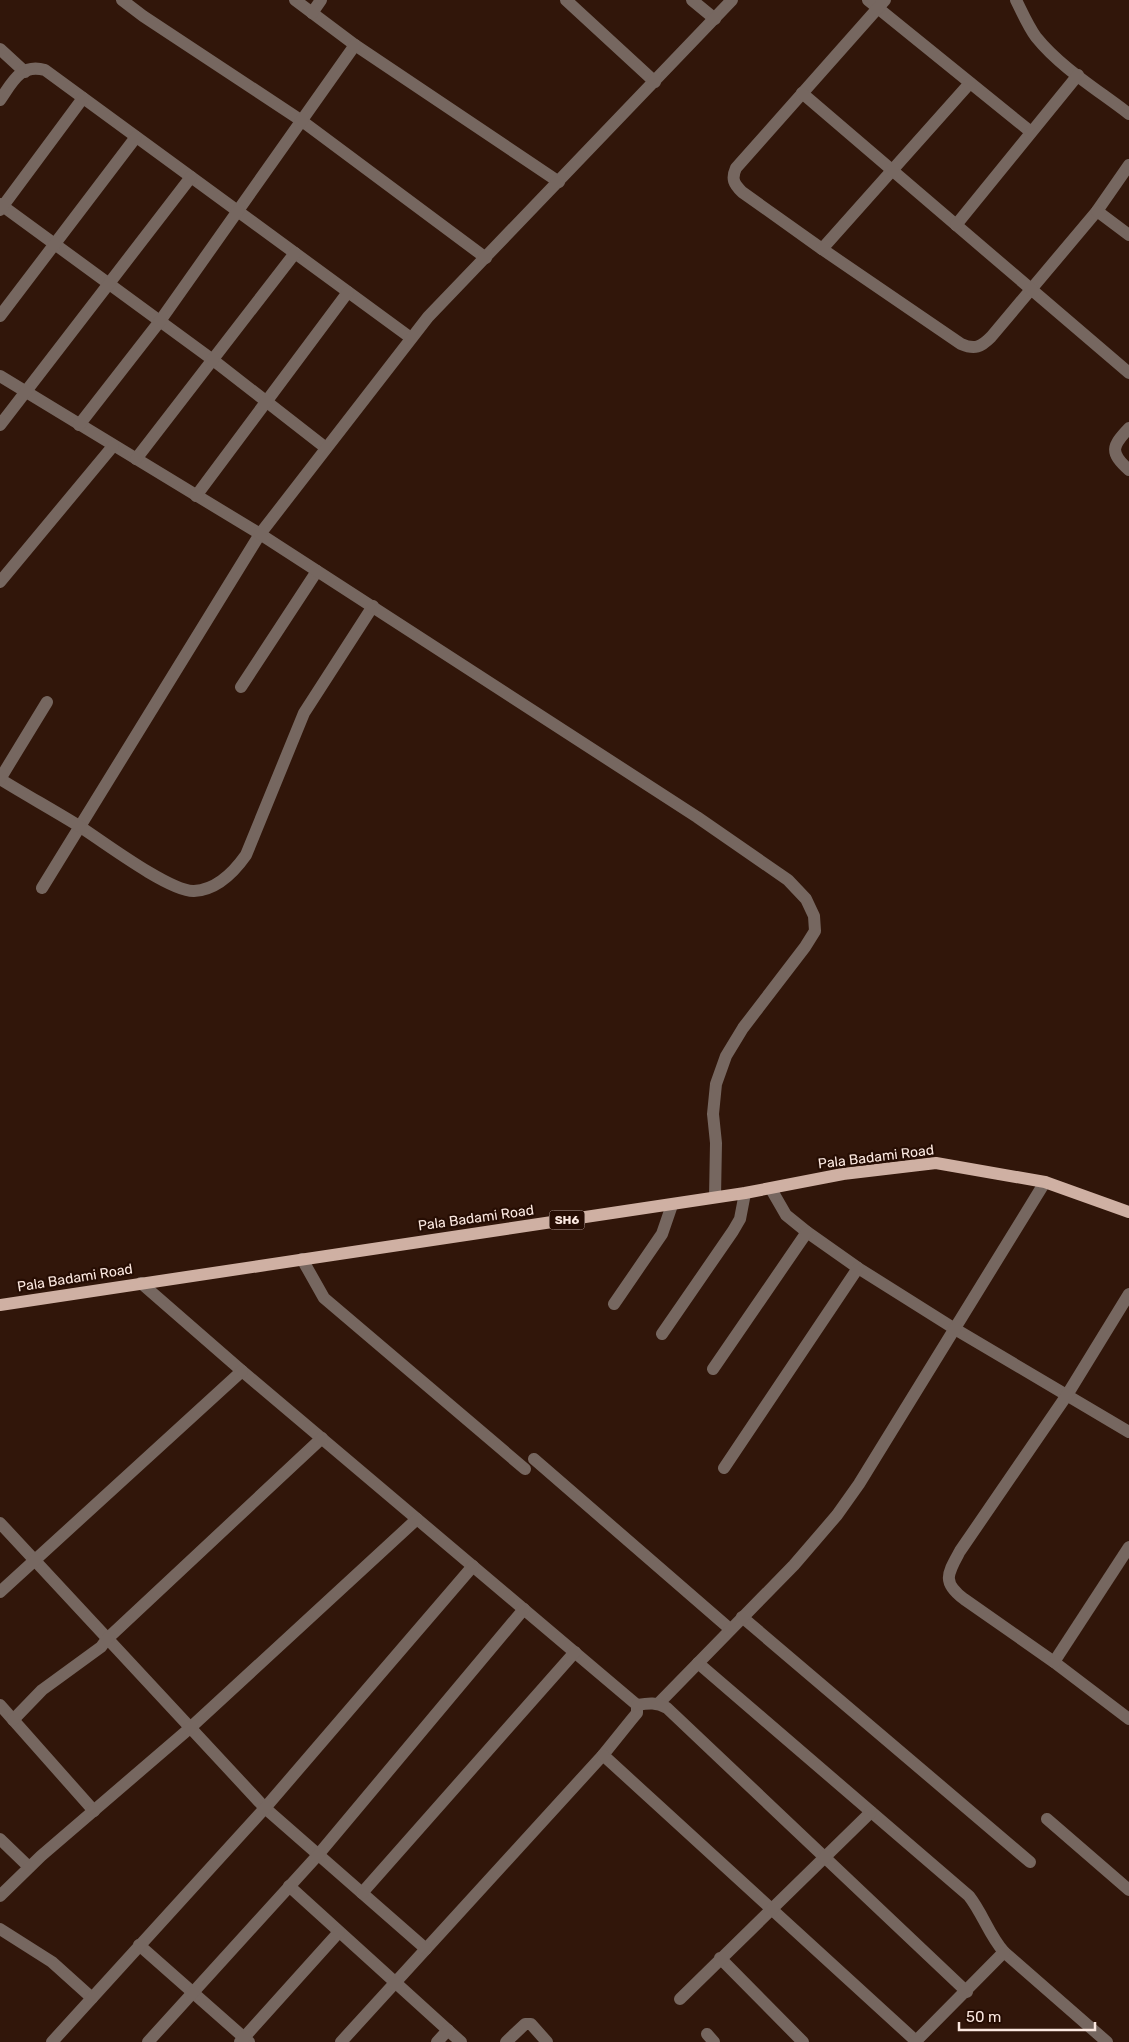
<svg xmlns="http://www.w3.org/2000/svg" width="1129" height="2042" font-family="Rubik,sans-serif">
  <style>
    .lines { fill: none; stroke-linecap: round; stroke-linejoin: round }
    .street { stroke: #766760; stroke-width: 12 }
    .primary { stroke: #cfb0a3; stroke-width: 12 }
    .labels { text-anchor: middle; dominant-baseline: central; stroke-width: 4.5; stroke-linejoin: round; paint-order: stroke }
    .shield { fill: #260d03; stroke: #bba69e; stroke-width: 1 }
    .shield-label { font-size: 12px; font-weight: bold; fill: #fbe8e0 }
    .street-label { font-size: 14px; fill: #fbe8e0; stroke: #260d03 }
  </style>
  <rect width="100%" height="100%" fill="#31160a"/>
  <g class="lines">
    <!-- street -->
    <g class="street">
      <path d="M122 0 143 16 302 121 486 258"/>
      <path d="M295 0 355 45 559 182"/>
      <path d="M566 0 655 82"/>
      <path d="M692 0 715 19"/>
      <path d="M868 0 1031 132"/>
      <path d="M885 0 736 168C731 179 734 184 742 192L822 249 961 344C975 350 981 347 991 337L1097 211 1129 165"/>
      <path d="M1016 0C1022 12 1028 26 1036 37 1061 68 1098 90 1129 114"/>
      <path d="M312 13 321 0"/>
      <path d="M0 49 25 72"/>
      <path d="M802 93 1129 373"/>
      <path d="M0 100C12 83 20 63 45 70L411 338"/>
      <path d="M0 204 213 360 326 448"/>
      <path d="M0 210 83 98"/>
      <path d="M1097 211 1129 235"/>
      <path d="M956 225 1078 75"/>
      <path d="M822 249 970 83"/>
      <path d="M0 316 136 137"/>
      <path d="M0 376 260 534 42 888"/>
      <path d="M0 425 191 177"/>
      <path d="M79 425 160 321 355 45"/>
      <path d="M1129 428C1112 446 1109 452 1129 470"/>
      <path d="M136 459 295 253"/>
      <path d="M196 496 348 292"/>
      <path d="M0 582 113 446"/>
      <path d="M241 687 317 571"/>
      <path d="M0 779C26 795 53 810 79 826 102 841 170 892 194 891 216 890 234 872 246 855L304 713 373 606"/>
      <path d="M0 779 47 702"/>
      <path d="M771 1189 786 1215 807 1232 858 1268 955 1329 1129 1432"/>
      <path d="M715 1197 716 1143 713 1114 716 1084 726 1056 743 1028 805 947 815 931 814 916 806 899 788 880 697 817 260 534 428 317 732 0"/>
      <path d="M302 1259 324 1298 525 1469"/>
      <path d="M141 1283 242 1371 637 1705V1713L632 1719 603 1755 341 2042"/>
      <path d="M1129 1294 1067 1395 960 1551C948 1573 941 1582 964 1599L1054 1662 1129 1719"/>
      <path d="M614 1304 662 1234 672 1205"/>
      <path d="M662 1334 733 1231 740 1219 745 1193"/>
      <path d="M713 1369 807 1232"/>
      <path d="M534 1459 730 1629"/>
      <path d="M724 1468 858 1268"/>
      <path d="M0 1523 265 1808 426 1949"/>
      <path d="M0 1592 242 1371"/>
      <path d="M742 1617 1030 1862"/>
      <path d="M1054 1662 1129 1547"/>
      <path d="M698 1663 969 1896C983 1914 989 1935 1004 1952L1107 2042"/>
      <path d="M659 1703 794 1565 837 1515 859 1484 1045 1182"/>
      <path d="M0 1705 94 1811"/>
      <path d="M637 1705C649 1703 656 1702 667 1708L967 1992"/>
      <path d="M13 1720 42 1690 101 1647 107 1639 322 1438"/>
      <path d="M603 1755 917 2042"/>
      <path d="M1047 1819 1129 1890"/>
      <path d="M0 1839 29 1867"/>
      <path d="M289 1886 461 2042"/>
      <path d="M362 1893 575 1652"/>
      <path d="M0 1896 41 1856 190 1728 417 1519"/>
      <path d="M0 1929 52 1962 92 1998"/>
      <path d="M139 1945 249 2042"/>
      <path d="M720 1958 803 2042"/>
      <path d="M680 1999 871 1812"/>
      <path d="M707 2034 714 2042"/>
      <path d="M52 2042 265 1808 473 1566"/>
      <path d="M148 2042 318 1855 524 1609"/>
      <path d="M240 2042 339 1932"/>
      <path d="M437 2042 448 2030"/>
      <path d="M506 2042 525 2024H531L547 2042"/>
      <path d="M915 2042 1004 1952"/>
    </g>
    <!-- primary -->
    <path class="primary" d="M0 1305 745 1193 843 1174 936 1163 1045 1182 1129 1212"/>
  </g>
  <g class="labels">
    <!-- shield labels -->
    <rect class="shield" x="549.5" y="1210.5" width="35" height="19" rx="4"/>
    <g class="shield-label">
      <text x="567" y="1220">SH6</text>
    </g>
    <!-- street labels -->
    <g class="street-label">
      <text transform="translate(876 1157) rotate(-7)">Pala Badami Road</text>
      <text transform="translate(476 1218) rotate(-8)">Pala Badami Road</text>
      <text transform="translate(75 1278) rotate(-9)">Pala Badami Road</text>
    </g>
  </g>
  <!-- scale -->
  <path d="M959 2022v8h136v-8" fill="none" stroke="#fbe8e0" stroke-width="2.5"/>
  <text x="966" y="2022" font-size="15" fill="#fbe8e0" stroke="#260d03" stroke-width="4" paint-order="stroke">50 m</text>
</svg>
